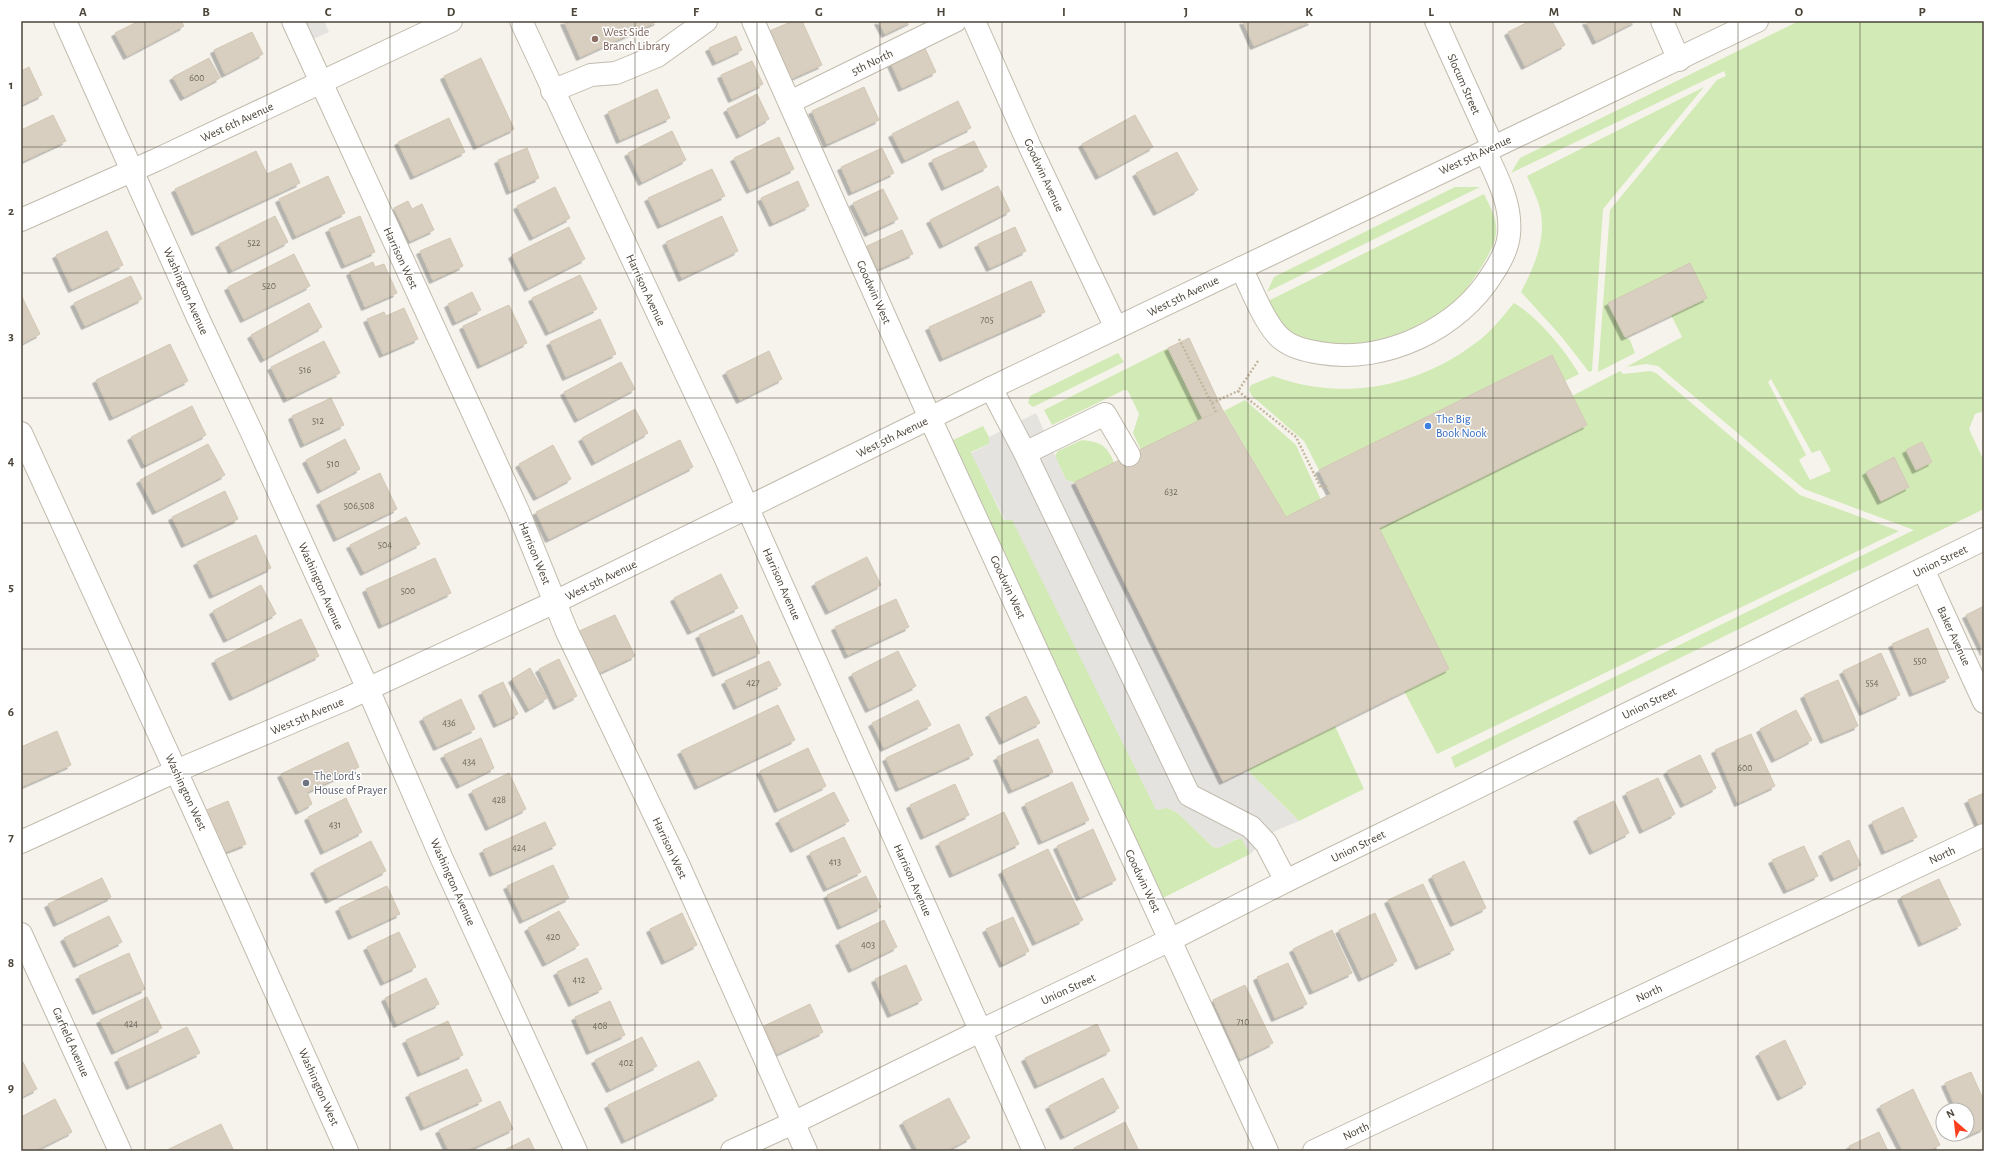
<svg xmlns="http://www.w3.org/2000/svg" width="2005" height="1172" font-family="'Alegreya Sans',sans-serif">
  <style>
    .green { fill: #d2eab5; fill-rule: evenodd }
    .parking { fill: #e5e3e0 }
    .building { fill: #d8cfc1; stroke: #d3c7b4; filter: url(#shadow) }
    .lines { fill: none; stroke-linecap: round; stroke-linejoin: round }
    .minor-casing { stroke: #c2bbae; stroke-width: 24 }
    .path { stroke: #c4b79f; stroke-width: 2.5; stroke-dasharray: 2 2; stroke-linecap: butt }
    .minor { stroke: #fff; stroke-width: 22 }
    .grid { fill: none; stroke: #4b4439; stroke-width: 1; stroke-opacity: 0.55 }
    .education-dot { fill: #8d6e63; stroke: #fff; stroke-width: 1.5 }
    .shop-dot { fill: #3f7fe0; stroke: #fff; stroke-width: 1.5 }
    .worship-dot { fill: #6b7280; stroke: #fff; stroke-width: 1.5 }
    .labels { text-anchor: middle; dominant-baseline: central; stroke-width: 3; stroke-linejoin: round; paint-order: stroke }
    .number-label { font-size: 10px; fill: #6e675b }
    .education-label { font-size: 12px; fill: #785e54; stroke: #fff; text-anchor: start }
    .street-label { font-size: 12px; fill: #4b4439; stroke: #fff }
    .shop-label { font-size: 12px; fill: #366cbe; stroke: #fff; text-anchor: start }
    .worship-label { font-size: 12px; fill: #5b616d; stroke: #fff; text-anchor: start }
    .neatline { fill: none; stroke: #4b4439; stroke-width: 1.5 }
    .grid-label { font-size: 13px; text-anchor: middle; font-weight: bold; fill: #4b4439 }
  </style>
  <defs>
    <filter id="shadow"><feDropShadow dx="-3.5" dy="3.5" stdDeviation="0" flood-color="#0004"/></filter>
  </defs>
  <rect width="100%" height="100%" fill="#f6f3ec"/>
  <!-- green -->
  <g class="green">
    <path d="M1799 21H1984V411L1975 414 1969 429 1982 457 1984 458V509L1455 768 1451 757 1914 530 1804 489 1658 366 1646 364 1626 367 1682 337 1671 315 1608 303 1625 337 1630 340 1635 353 1598 372 1610 210 1717 80 1726 76 1724 71 1511 173 1520 158ZM1771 379 1812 453 1820 450 1831 471 1810 480 1799 460 1806 455 1768 382ZM1922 442 1932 462 1916 470 1906 450ZM1894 457 1909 487 1881 501 1866 472Z"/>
    <path d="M1704 87 1603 209 1592 371 1589 372 1561 336 1521 292C1535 266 1548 235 1539 205 1536 195 1531 186 1527 176Z"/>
    <path d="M1455 187H1480L1267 292 1274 277Z"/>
    <path d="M1484 194C1490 207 1498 220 1496 234 1494 248 1484 263 1476 275 1470 283 1464 294 1456 301 1415 335 1335 363 1287 331 1279 326 1273 309 1268 301Z"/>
    <path d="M1514 303C1537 316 1566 351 1579 374L1565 381 1551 355 1319 470 1304 441 1252 396 1249 390 1251 385 1273 376C1346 403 1421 386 1481 339 1493 329 1504 315 1514 303Z"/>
    <path d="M1168 348 1203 419 1141 450 1133 433 1139 414 1128 391 1124 390 1052 425 1044 410Z"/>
    <path d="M1118 353 1124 362 1033 407 1028 403 1030 396Z"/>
    <path d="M1620 371 1623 374 1650 371 1656 373 1800 495 1899 531 1437 754 1404 691 1449 669 1379 528 1586 426 1572 396Z"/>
    <path d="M1245 400 1296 445 1321 500 1286 517 1224 411Z"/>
    <path d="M983 426 989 437V444L971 452 1004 520 1012 519 1168 808 1178 813 1213 847C1224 849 1231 838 1242 839L1250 854 1163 898 949 442Z"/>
    <path d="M1082 440C1100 442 1107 445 1114 463L1076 483 1066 480 1055 456 1058 451Z"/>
    <path d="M1335 726 1364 789 1299 821 1247 770Z"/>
  </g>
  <!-- parking -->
  <g class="parking">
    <path d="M303 21H324L329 32 311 40Z"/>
    <path d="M1036 413 1066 480 1076 483 1223 781 1247 770 1299 821 1275 831 1250 854 1242 839H1236L1219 848 1213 847 1178 813 1168 808 1156 810 1012 520H1005L971 453 989 444V437Z"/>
  </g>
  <!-- building -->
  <g class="building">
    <path d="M139 21H181L184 26 127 56 115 33Z"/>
    <path d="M564 21H658L580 57Z"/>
    <path d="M793 21H802L822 65 788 80 767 32Z"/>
    <path d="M878 21H912L885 34Z"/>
    <path d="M1243 21H1312L1254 46Z"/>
    <path d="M1530 21H1552L1565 45 1525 66 1508 32Z"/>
    <path d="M1586 21H1636L1596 41Z"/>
    <path d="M252 32 263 54 225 74 214 50Z"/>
    <path d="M736 36 742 50 716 62 709 48Z"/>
    <path d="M924 46 936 72 902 88 890 61Z"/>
    <path d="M209 58 220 78 184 97 173 77Z"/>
    <path d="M481 58 514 129 477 146 444 76Z"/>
    <path d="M752 61 763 84 732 99 721 75Z"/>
    <path d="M29 67 42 95 21 105V71Z"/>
    <path d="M864 87 879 120 827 144 812 111Z"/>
    <path d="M657 89 670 118 620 140 608 112Z"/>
    <path d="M757 94 769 119 740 135 727 109Z"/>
    <path d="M958 101 971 128 905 160 892 134Z"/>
    <path d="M53 115 66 141 21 162V130Z"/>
    <path d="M1135 115 1153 147 1099 176 1082 144Z"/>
    <path d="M449 118 465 152 414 176 398 142Z"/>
    <path d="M672 131 686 160 642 182 628 153Z"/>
    <path d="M779 137 794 169 750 190 734 158Z"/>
    <path d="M974 141 987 167 945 187 932 160Z"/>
    <path d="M527 148 539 178 510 191 498 160Z"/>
    <path d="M882 148 894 173 852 192 841 167Z"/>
    <path d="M256 151 267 174 291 163 300 183 195 232 175 189Z"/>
    <path d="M1177 152 1198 190 1157 212 1136 173Z"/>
    <path d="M712 169 725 196 661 225 648 198Z"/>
    <path d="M328 176 345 213 296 236 279 199Z"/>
    <path d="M798 181 809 206 773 223 761 198Z"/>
    <path d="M998 186 1010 211 943 245 930 220Z"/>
    <path d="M555 187 570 218 533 237 517 206Z"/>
    <path d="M883 189 898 219 868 233 853 203Z"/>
    <path d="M408 201 412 209 422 204 434 230 410 241 394 208Z"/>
    <path d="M275 216 288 242 232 270 219 244Z"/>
    <path d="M360 216 375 252 345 265 329 229Z"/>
    <path d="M722 216 738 251 682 278 666 242Z"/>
    <path d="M569 227 585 259 528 288 512 255Z"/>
    <path d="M1015 227 1026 251 990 268 978 244Z"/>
    <path d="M902 230 913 254 878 269 867 246Z"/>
    <path d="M107 231 123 265 72 289 56 255Z"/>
    <path d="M450 238 463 266 433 280 420 251Z"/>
    <path d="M294 254 310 286 244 319 228 287Z"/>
    <path d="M373 262 375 267 384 264 397 293 365 307 350 272Z"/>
    <path d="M1690 263 1707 298 1625 337 1608 303Z"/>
    <path d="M580 275 597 309 549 332 532 298Z"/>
    <path d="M131 276 142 299 85 326 74 303Z"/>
    <path d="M1031 281 1045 312 943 358 929 327Z"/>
    <path d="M472 292 481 310 456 322 448 304Z"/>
    <path d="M21 295 40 334 21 344Z"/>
    <path d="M309 303 322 327 264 359 251 335Z"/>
    <path d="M509 305 527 343 481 365 463 326Z"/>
    <path d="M404 308 418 339 383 354 367 319 384 312 386 316Z"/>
    <path d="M600 319 616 354 566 377 550 342Z"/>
    <path d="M1189 338 1222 409 1203 419 1168 348Z"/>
    <path d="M324 341 340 373 287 399 271 367Z"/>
    <path d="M170 344 188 381 113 417 96 380Z"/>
    <path d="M769 351 782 379 740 400 726 372Z"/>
    <path d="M1552 355 1587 425 1379 528 1449 669 1223 781 1075 482 1222 409 1286 517 1331 494 1319 470Z"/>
    <path d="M621 362 635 389 578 419 564 392Z"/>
    <path d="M331 398 344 425 304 444 292 416Z"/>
    <path d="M192 406 206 435 145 465 131 437Z"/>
    <path d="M635 409 648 433 595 462 582 438Z"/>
    <path d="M345 439 360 469 321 490 306 460Z"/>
    <path d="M680 440 693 467 549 539 536 512Z"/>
    <path d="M1922 442 1932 462 1916 470 1906 450Z"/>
    <path d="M208 444 225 475 156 511 140 480Z"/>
    <path d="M553 445 571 479 537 497 519 464Z"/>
    <path d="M1894 457 1909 487 1881 501 1866 472Z"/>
    <path d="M380 473 397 509 337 538 320 502Z"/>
    <path d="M225 491 238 519 185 544 172 517Z"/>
    <path d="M406 517 420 544 364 572 350 545Z"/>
    <path d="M256 535 271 568 213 595 197 562Z"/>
    <path d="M867 557 881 585 829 611 815 583Z"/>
    <path d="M435 558 451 593 382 625 366 589Z"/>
    <path d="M721 574 738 608 691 631 674 598Z"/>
    <path d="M261 585 276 614 227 639 213 611Z"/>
    <path d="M896 599 909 627 848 655 835 627Z"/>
    <path d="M1984 606V652L1966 615Z"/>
    <path d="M615 615 635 656 597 674 577 632Z"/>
    <path d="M742 615 760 653 716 673 699 635Z"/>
    <path d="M301 619 319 656 233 697 215 660Z"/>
    <path d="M1928 628 1949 678 1913 693 1892 644Z"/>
    <path d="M898 651 916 686 869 709 852 674Z"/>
    <path d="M1881 653 1900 695 1863 712 1843 671Z"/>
    <path d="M559 659 577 696 557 706 539 669Z"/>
    <path d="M769 661 781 685 737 706 725 681Z"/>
    <path d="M530 668 547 698 529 709 512 679Z"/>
    <path d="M1838 680 1858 726 1824 740 1804 695Z"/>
    <path d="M503 682 518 714 497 724 482 692Z"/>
    <path d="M1026 696 1040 723 1003 741 989 714Z"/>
    <path d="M461 699 475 729 437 747 423 718Z"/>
    <path d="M918 700 931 725 884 748 872 723Z"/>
    <path d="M778 705 795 740 698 786 681 751Z"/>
    <path d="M1796 710 1812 740 1775 759 1760 729Z"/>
    <path d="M959 724 973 755 899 788 886 758Z"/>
    <path d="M57 731 71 765 21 787V747Z"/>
    <path d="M1751 734 1775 786 1738 803 1715 750Z"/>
    <path d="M481 738 494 768 460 785 444 755Z"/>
    <path d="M1038 739 1053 772 1012 790 997 757Z"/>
    <path d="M348 742 359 767 307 792 312 804 299 811 281 774Z"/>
    <path d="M808 748 826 786 778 809 760 771Z"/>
    <path d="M1700 755 1716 788 1684 804 1667 771Z"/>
    <path d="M509 773 526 809 489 827 472 791Z"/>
    <path d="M1658 778 1675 814 1643 830 1626 793Z"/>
    <path d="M1072 782 1089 820 1042 841 1025 804Z"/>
    <path d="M955 784 969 815 924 836 910 805Z"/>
    <path d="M834 792 849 821 794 849 779 820Z"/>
    <path d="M1984 793V823L1979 825 1968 800Z"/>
    <path d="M346 798 362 832 324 851 308 817Z"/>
    <path d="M228 801 246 844 220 854 202 812Z"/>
    <path d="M1614 801 1629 833 1593 851 1577 818Z"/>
    <path d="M1903 807 1917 837 1885 851 1872 822Z"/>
    <path d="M1004 812 1019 844 953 874 939 843Z"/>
    <path d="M545 822 556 845 493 873 483 850Z"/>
    <path d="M1093 829 1116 880 1080 897 1057 846Z"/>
    <path d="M844 837 861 872 827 888 810 853Z"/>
    <path d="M1849 840 1861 865 1834 878 1822 853Z"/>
    <path d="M371 841 386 871 329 900 314 870Z"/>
    <path d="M1804 846 1818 876 1787 890 1772 860Z"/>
    <path d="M1048 849 1083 920 1036 942 1002 871Z"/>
    <path d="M1464 861 1486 908 1454 923 1432 876Z"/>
    <path d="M553 865 569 898 523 920 507 886Z"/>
    <path d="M866 876 881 907 841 926 827 895Z"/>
    <path d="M102 878 111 897 57 923 48 904Z"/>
    <path d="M1939 879 1961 925 1922 943 1901 897Z"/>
    <path d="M1423 884 1454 950 1419 966 1388 900Z"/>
    <path d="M387 886 400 914 352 936 339 908Z"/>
    <path d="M559 911 579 945 546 963 528 928Z"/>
    <path d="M682 913 697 945 665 961 650 929Z"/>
    <path d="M1375 913 1397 961 1362 978 1339 930Z"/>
    <path d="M109 916 122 942 77 964 64 938Z"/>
    <path d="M1013 917 1029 951 1003 964 986 929Z"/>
    <path d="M884 920 897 947 852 969 839 942Z"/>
    <path d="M1332 930 1352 973 1313 991 1293 949Z"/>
    <path d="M399 932 416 967 384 982 367 947Z"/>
    <path d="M129 953 145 989 96 1011 79 976Z"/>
    <path d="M587 958 602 989 572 1003 557 972Z"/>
    <path d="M1288 963 1307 1004 1275 1018 1257 977Z"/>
    <path d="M906 965 922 1000 891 1014 875 979Z"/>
    <path d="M426 978 439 1004 397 1024 385 998Z"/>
    <path d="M1245 985 1273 1043 1240 1059 1213 1000Z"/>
    <path d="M147 997 162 1028 115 1051 100 1020Z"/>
    <path d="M610 1001 625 1035 590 1051 575 1017Z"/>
    <path d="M810 1004 823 1032 777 1054 764 1026Z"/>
    <path d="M448 1021 463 1055 421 1073 406 1040Z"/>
    <path d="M1097 1024 1110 1051 1038 1085 1025 1058Z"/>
    <path d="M187 1027 200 1053 130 1086 118 1059Z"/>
    <path d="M642 1037 657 1066 610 1089 595 1060Z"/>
    <path d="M1785 1040 1806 1084 1781 1097 1759 1053Z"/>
    <path d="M699 1061 717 1096 625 1140 608 1105Z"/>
    <path d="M23 1062 37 1089 21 1097V1063Z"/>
    <path d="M467 1069 482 1101 424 1127 409 1094Z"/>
    <path d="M1971 1072 1984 1101V1128L1969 1135 1967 1110H1957L1945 1083Z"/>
    <path d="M1103 1078 1119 1108 1064 1136 1049 1106Z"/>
    <path d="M1913 1089 1940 1145 1927 1151H1903L1880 1106Z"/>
    <path d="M949 1098 970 1138 946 1151H918L903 1122Z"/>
    <path d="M55 1099 72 1132 34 1151H21V1117Z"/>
    <path d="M500 1101 513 1129 466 1151H449L439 1130Z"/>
    <path d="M1125 1122 1139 1151H1075L1074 1148Z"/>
    <path d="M221 1124 234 1151H165Z"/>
    <path d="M1879 1132 1888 1151H1852L1849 1146Z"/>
    <path d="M529 1138 535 1151H502Z"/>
  </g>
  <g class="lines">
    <defs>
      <g id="minor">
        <path d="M65 21 198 318 252 433 368 689 441 857 576 1151"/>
        <path d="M293 21 518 511 567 632 678 864 806 1151"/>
        <path d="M521 21 724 455 1034 1151"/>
        <path d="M753 21 930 418 1267 1151"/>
        <path d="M974 21 1030 147 1116 328"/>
        <path d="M1436 21 1493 147"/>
        <path d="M1662 21 1679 60"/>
        <path d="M552 91 591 75 616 73 657 56 706 21"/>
        <path d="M790 102 955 21"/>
        <path d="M21 220 156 160 451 21"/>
        <path d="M1241 268C1251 287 1266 328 1283 340 1293 348 1307 351 1320 353 1385 364 1459 329 1493 273 1501 261 1508 248 1509 234 1512 204 1497 177 1485 151"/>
        <path d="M991 388 1025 453 1189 795 1251 827 1266 843 1286 881"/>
        <path d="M21 433 192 806 347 1151"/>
        <path d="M1025 453 1105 414 1129 455"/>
        <path d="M1923 569 1984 702"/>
        <path d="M21 842 176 771 346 699 555 602 991 388 1757 21"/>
        <path d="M21 934 120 1151"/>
        <path d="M732 1151 793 1123 980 1031 1170 940 1286 881 1984 539"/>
        <path d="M1314 1151 1984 835"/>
      </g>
    </defs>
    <!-- minor casing -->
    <use href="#minor" class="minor-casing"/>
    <!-- path -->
    <g class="path">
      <path d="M1179 339 1216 412"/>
      <path d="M1258 361 1238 391 1296 437 1321 488 1327 486"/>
      <path d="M1212 403 1238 391"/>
    </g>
    <!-- minor -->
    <use href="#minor" class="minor"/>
  </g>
  <!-- grid -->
  <path class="grid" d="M145 21V1151M267 21V1151M390 21V1151M512 21V1151M635 21V1151M757 21V1151M880 21V1151M1002 21V1151M1125 21V1151M1248 21V1151M1370 21V1151M1493 21V1151M1615 21V1151M1738 21V1151M1860 21V1151M21 147H1984M21 273H1984M21 398H1984M21 523H1984M21 649H1984M21 774H1984M21 899H1984M21 1025H1984"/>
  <!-- markers -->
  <circle class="education-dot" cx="595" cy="39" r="4"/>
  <circle class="shop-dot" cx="1428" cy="426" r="4"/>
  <circle class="worship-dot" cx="306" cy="783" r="4"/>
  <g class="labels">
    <!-- number labels -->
    <g class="number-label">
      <text x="197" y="78">600</text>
      <text x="254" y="243">522</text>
      <text x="269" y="286">520</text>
      <text x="987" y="320">705</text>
      <text x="305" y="370">516</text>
      <text x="318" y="421">512</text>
      <text x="333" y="464">510</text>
      <text x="1171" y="492">632</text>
      <text x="359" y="506">506,508</text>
      <text x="385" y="545">504</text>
      <text x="408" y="591">500</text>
      <text x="1920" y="661">550</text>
      <text x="753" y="683">427</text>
      <text x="1872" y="683">554</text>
      <text x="449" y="723">436</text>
      <text x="469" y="762">434</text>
      <text x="1745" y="768">600</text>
      <text x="499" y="800">428</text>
      <text x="335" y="825">431</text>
      <text x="519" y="848">424</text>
      <text x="835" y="862">413</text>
      <text x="553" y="937">420</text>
      <text x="868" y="945">403</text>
      <text x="579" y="980">412</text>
      <text x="1243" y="1022">710</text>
      <text x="131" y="1024">424</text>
      <text x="600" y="1026">408</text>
      <text x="626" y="1063">402</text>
    </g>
    <!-- education labels -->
    <g class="education-label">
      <text x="603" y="32">West Side<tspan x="603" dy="14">Branch Library</tspan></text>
    </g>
    <!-- street labels -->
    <g class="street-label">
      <text transform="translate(872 62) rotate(-26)">5th North</text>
      <text transform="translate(1464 84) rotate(66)">Slocum Street</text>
      <text transform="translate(237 122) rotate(-25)">West 6th Avenue</text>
      <text transform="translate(1475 155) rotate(-25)">West 5th Avenue</text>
      <text transform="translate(1044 175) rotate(65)">Goodwin Avenue</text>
      <text transform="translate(401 258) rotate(65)">Harrison West</text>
      <text transform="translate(646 290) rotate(65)">Harrison Avenue</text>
      <text transform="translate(186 291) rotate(66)">Washington Avenue</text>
      <text transform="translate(874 292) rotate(66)">Goodwin West</text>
      <text transform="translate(1183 296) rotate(-26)">West 5th Avenue</text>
      <text transform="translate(892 437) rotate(-26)">West 5th Avenue</text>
      <text transform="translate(535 553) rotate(68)">Harrison West</text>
      <text transform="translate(1940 561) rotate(-26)">Union Street</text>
      <text transform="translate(601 580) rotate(-26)">West 5th Avenue</text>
      <text transform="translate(782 584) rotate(66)">Harrison Avenue</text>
      <text transform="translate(321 586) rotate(66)">Washington Avenue</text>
      <text transform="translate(1008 587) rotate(65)">Goodwin West</text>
      <text transform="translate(1954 636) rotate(65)">Baker Avenue</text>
      <text transform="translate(1649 703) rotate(-26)">Union Street</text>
      <text transform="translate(307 716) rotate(-23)">West 5th Avenue</text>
      <text transform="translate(186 792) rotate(65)">Washington West</text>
      <text transform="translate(1358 846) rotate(-26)">Union Street</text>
      <text transform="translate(670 848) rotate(65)">Harrison West</text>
      <text transform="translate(1942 855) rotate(-25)">North</text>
      <text transform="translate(913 880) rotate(66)">Harrison Avenue</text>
      <text transform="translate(1143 881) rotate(65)">Goodwin West</text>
      <text transform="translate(453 882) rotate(66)">Washington Avenue</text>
      <text transform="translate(1068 989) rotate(-25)">Union Street</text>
      <text transform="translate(1649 993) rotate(-25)">North</text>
      <text transform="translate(71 1042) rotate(66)">Garfield Avenue</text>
      <text transform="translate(319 1087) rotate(66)">Washington West</text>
      <text transform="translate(1356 1131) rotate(-25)">North</text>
    </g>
    <!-- shop labels -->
    <g class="shop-label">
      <text x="1436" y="419">The Big<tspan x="1436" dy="14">Book Nook</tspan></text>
    </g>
    <!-- worship labels -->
    <g class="worship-label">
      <text x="314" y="776">The Lord's<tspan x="314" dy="14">House of Prayer</tspan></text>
    </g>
  </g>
  <!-- border -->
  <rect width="2005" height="1172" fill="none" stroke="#ffffff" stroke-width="44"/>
  <!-- north arrow -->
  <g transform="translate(1955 1122) rotate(332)"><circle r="19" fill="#ffffff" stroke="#b7b4b0"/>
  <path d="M0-3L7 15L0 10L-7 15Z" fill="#fc3f1d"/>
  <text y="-6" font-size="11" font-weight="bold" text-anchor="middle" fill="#4b4439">N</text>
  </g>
  <rect x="22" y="22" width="1961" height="1128" class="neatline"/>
  <g class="grid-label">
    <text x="83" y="16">A</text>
    <text x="206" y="16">B</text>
    <text x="328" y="16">C</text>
    <text x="451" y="16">D</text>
    <text x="574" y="16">E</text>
    <text x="696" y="16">F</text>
    <text x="819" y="16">G</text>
    <text x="941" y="16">H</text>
    <text x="1064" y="16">I</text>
    <text x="1186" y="16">J</text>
    <text x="1309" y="16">K</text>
    <text x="1431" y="16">L</text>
    <text x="1554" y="16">M</text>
    <text x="1677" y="16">N</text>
    <text x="1799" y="16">O</text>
    <text x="1922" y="16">P</text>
    <text x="11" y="89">1</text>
    <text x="11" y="215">2</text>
    <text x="11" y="340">3</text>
    <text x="11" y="465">4</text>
    <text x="11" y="591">5</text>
    <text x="11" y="716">6</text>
    <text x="11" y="841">7</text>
    <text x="11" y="967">8</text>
    <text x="11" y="1092">9</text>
  </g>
</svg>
